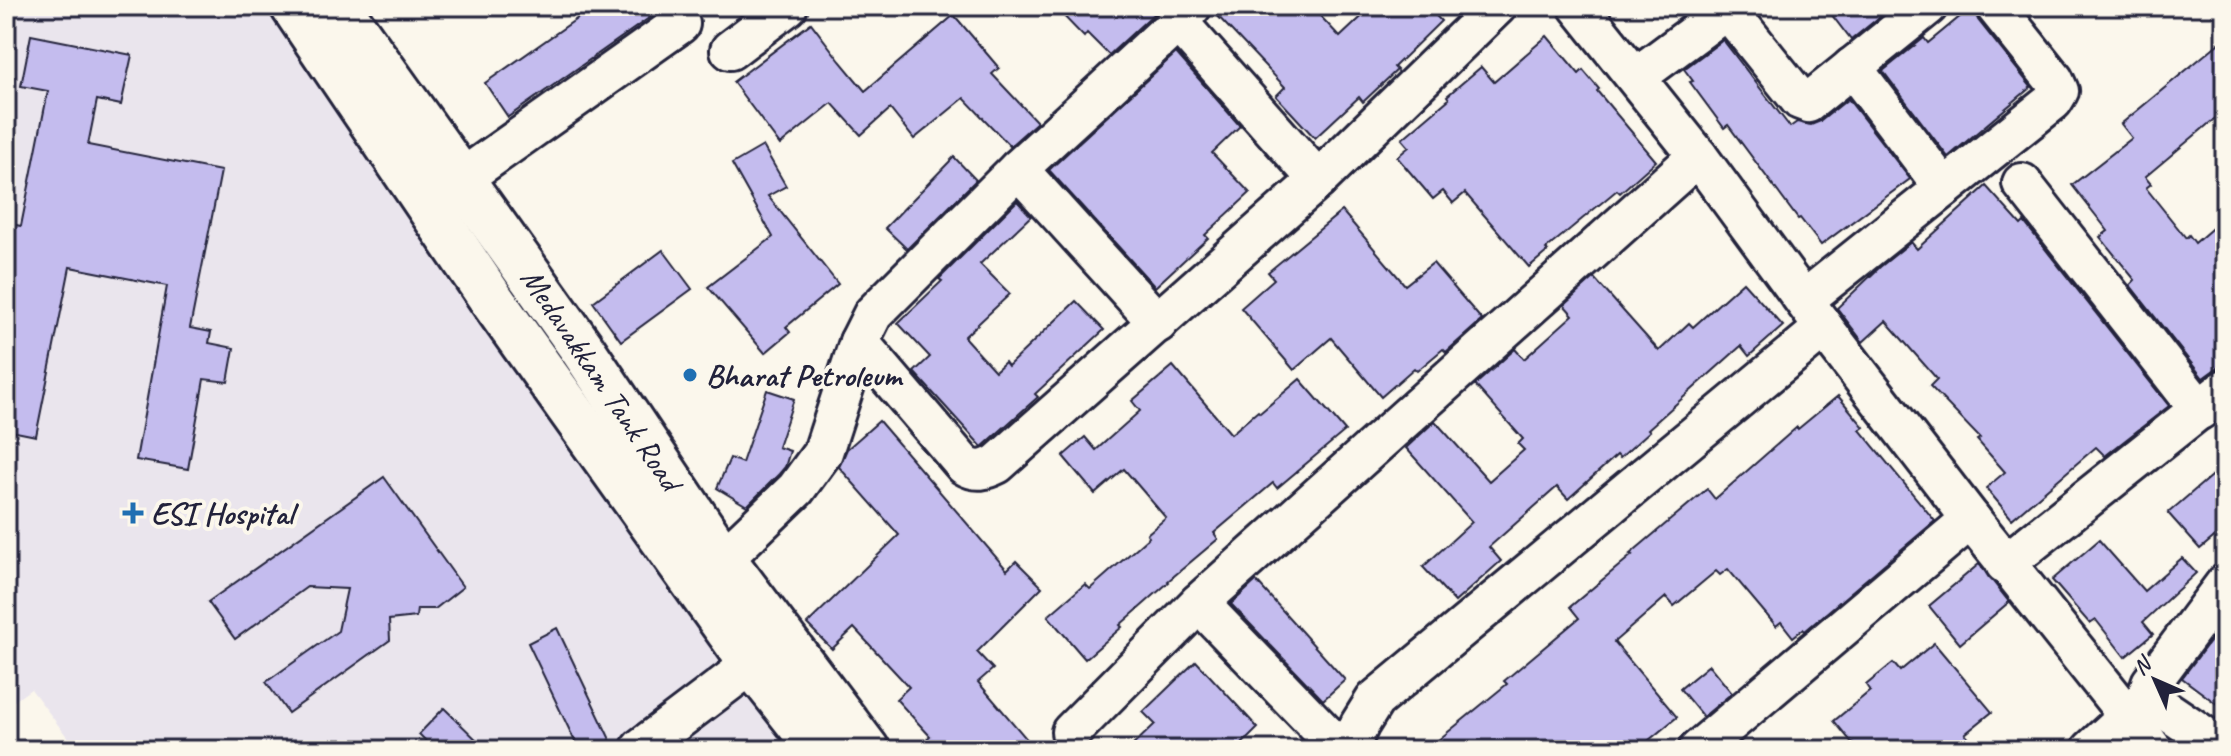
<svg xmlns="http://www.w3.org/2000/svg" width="2231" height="756" font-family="Caveat,sans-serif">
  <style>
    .built { fill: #eae5ed }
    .building { fill: #c4bcee; stroke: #22223b; stroke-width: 2 }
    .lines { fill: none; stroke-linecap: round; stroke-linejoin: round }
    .minor-casing { stroke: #22223b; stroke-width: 44 }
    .major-casing { stroke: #22223b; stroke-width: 50 }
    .minor { stroke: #fbf7ec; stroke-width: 38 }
    .major { stroke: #fbf7ec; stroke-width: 44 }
    .poi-dot { fill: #1f6fb2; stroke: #fbf7ec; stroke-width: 3 }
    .labels { text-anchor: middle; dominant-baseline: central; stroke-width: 8; stroke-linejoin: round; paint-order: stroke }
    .poi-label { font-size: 32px; font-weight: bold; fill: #22223b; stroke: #fbf7ec; text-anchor: start }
    .street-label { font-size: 32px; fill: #22223b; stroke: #fbf7ec }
  </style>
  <rect width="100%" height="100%" fill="#fbf7ec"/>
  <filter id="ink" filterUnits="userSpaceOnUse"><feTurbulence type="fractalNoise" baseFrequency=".0125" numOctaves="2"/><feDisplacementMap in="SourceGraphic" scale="16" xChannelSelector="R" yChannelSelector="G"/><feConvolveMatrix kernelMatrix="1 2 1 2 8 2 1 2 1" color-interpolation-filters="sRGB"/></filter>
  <g filter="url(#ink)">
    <!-- built -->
    <path class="built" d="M6 6H278L491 338 800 750H77L31 689 6 707Z"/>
    <!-- building -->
    <g class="building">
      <path d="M595 6H666L508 117 485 83Z"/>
      <path d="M1054 6H1162L1109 55 1087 33 1084 37Z"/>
      <path d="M1213 6H1311L1340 37 1373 6H1427L1441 21 1394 67 1397 70 1363 102 1359 97 1315 138 1276 96 1285 87 1213 11Z"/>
      <path d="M1825 6H1893L1851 40Z"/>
      <path d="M1973 6 1978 20 2031 87 1948 157 1883 71 1924 38 1928 43Z"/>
      <path d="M954 15 999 68 992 74 1037 122 1010 146 964 98 914 139 890 109 861 135 832 103 780 145 733 82 811 23 840 61 865 91Z"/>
      <path d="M31 35 132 55 121 105 97 100 88 145 221 171 190 328 211 332 209 343 234 348 228 382 204 379 188 469 136 460 167 286 70 267 36 436 6 430V223L21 226 48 91 21 86Z"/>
      <path d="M1547 36 1579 74 1583 70 1599 89 1597 91 1656 161 1620 193 1617 190 1546 249 1548 251 1529 267 1465 193 1453 203 1443 191 1433 199 1397 157 1409 147 1402 139 1449 99 1447 96 1481 67 1494 82Z"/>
      <path d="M2225 38V110L2145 177 2151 184 2146 188 2186 238 2189 235 2195 243 2225 217V362L2203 378 2130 285 2135 280 2100 237 2108 231 2072 185 2132 138 2121 124Z"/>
      <path d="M1723 40 1790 127 1797 122 1811 125 1821 121 1848 99 1910 179 1821 245 1800 218 1798 219 1728 125 1724 128 1690 82 1693 81 1684 69Z"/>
      <path d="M1176 53 1240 126 1212 153 1250 193 1205 235 1208 238 1155 287 1049 170Z"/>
      <path d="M763 146 786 186 768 196 838 284 786 327 790 332 765 353 708 287 773 237 732 164Z"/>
      <path d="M954 157 976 180 907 249 885 228Z"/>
      <path d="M1986 186 2021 225 2024 222 2169 406 2105 456 2096 447 2012 519 1986 488 2005 472 1977 440 1980 438 1930 386 1937 379 1886 321 1863 342 1837 308 1880 267 1911 242 1917 249Z"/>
      <path d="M1017 201 1031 216 980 264 1010 294 964 337 995 371 1005 362 1008 366 1076 301 1104 330 1035 394 1038 397 982 447 914 372 930 357 898 323 942 281 939 279Z"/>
      <path d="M1342 211 1405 285 1433 263 1482 320 1446 352 1443 349 1417 371 1414 368 1381 397 1331 338 1294 370 1241 308 1274 279 1268 272Z"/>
      <path d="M663 250 692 289 621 341 593 302Z"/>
      <path d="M1594 278 1659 351 1689 323 1693 327 1743 282 1783 326 1749 356 1741 346 1648 429 1650 431 1620 458 1617 455 1568 499 1557 487 1489 547 1501 561 1455 602 1423 567 1472 522 1406 448 1435 421 1489 481 1524 450 1518 444 1523 439 1475 385 1515 349 1524 359 1573 315 1564 305Z"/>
      <path d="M1173 366 1231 434 1258 411 1260 413 1300 379 1345 431 1277 488 1273 483 1214 533 1218 539 1168 581 1169 582 1120 625 1122 627 1085 659 1048 616 1085 584 1090 589 1149 537 1147 534 1166 518 1124 469 1095 494 1063 456 1085 437 1096 450 1140 411 1132 401Z"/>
      <path d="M767 390 794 399 778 447 790 451 785 467 779 474 747 506 717 488 730 458 742 463Z"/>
      <path d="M1838 396 1864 427 1860 430 1935 521 1805 631 1803 629 1793 637 1781 622 1776 626 1728 569 1720 575 1716 571 1674 606 1666 597 1614 642 1677 717 1637 750H1426L1507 684 1504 681 1579 618 1570 607 1632 555 1630 554 1707 489 1715 499 1797 427 1798 429Z"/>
      <path d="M879 421 1007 570 1016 561 1042 587 977 652 993 669 978 682 1036 750H914L930 736 896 699 909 687 854 628 832 649 807 624 899 535 839 467 847 449Z"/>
      <path d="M2225 464V528L2200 549 2168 513Z"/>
      <path d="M384 477 463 587 435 609H417L416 617 389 620 390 640 288 713 266 682 338 631 347 589 307 587 235 639 208 602Z"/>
      <path d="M2099 540 2144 591 2182 558 2196 573 2143 622 2153 634 2125 657 2096 620 2090 624 2052 580Z"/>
      <path d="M1979 564 2009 602 1960 644 1929 606Z"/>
      <path d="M1256 581 1345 680 1323 700 1231 604Z"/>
      <path d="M2225 621V710L2182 678Z"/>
      <path d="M557 628 615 750H579L528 643Z"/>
      <path d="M1934 643 1992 712 1965 734 1978 750H1858L1834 721 1870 691 1866 685 1893 663 1900 671Z"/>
      <path d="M1196 661 1258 728 1236 750H1128L1155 724 1143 712Z"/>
      <path d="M1709 665 1732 693 1703 717 1680 689Z"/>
      <path d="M444 708 487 750H435L419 734Z"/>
    </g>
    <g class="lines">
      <defs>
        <g id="minor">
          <path d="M1578 6 1698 156 1824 328 1971 519 2128 716 2153 750"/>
          <path d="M1178 22 1318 180"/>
          <path d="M730 50 788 6"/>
          <path d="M1852 67 1944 188"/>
          <path d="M1636 77 1717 17 1727 16 1735 19 1800 100 1808 103 1928 6"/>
          <path d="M1018 169 1158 323"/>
          <path d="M461 179 680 24"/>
          <path d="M2022 183 2200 410"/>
          <path d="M1804 300 2053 101 2059 91 2054 80 1995 6"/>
          <path d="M859 342 964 465C977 473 985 470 997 464L1318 180 1497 6"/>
          <path d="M723 559 796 489 823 452 859 342 873 314 1018 169 1178 22 1192 6"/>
          <path d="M2005 564 2225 389"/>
          <path d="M1199 603 1341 750"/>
          <path d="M1071 732 1199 603 1698 156"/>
          <path d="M643 750 641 748 752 664"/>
          <path d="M1348 750 1360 724 1375 700 1824 328"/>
          <path d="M1698 750 1971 519"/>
          <path d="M2091 750 2128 716"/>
          <path d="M2225 750 2157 704 2148 693 2151 683 2225 584"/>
        </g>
        <g id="major">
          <path d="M293 6 494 303 752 664 820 750"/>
          <path d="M338 6 581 347 723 559 867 750"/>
        </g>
      </defs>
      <!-- minor casing -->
      <use href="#minor" class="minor-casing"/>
      <!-- major casing -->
      <use href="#major" class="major-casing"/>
      <!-- minor -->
      <use href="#minor" class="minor"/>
      <!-- major -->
      <use href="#major" class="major"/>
    </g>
  </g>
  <!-- markers -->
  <g class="poi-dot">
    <circle cx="690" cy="375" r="8"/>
    <path d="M129 501h8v8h8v8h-8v8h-8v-8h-8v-8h8z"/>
  </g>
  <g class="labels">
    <!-- poi labels -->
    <g class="poi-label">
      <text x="706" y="375">Bharat Petroleum</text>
      <text x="151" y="513">ESI Hospital</text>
    </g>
    <!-- street labels -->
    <g class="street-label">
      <text transform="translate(601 379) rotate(56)">Medavakkam Tank Road</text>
    </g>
  </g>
  <!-- margin -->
  <rect width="2231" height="756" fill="none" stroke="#fbf7ec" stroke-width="32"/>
  <rect x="16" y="16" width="2199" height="724" fill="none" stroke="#22223b" stroke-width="3" filter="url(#ink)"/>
  <!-- north arrow -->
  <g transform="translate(2155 680) rotate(315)" stroke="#fbf7ec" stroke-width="6" paint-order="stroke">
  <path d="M0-6L14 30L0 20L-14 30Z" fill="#22223b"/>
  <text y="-12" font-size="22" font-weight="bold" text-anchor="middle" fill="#22223b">N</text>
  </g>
</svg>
